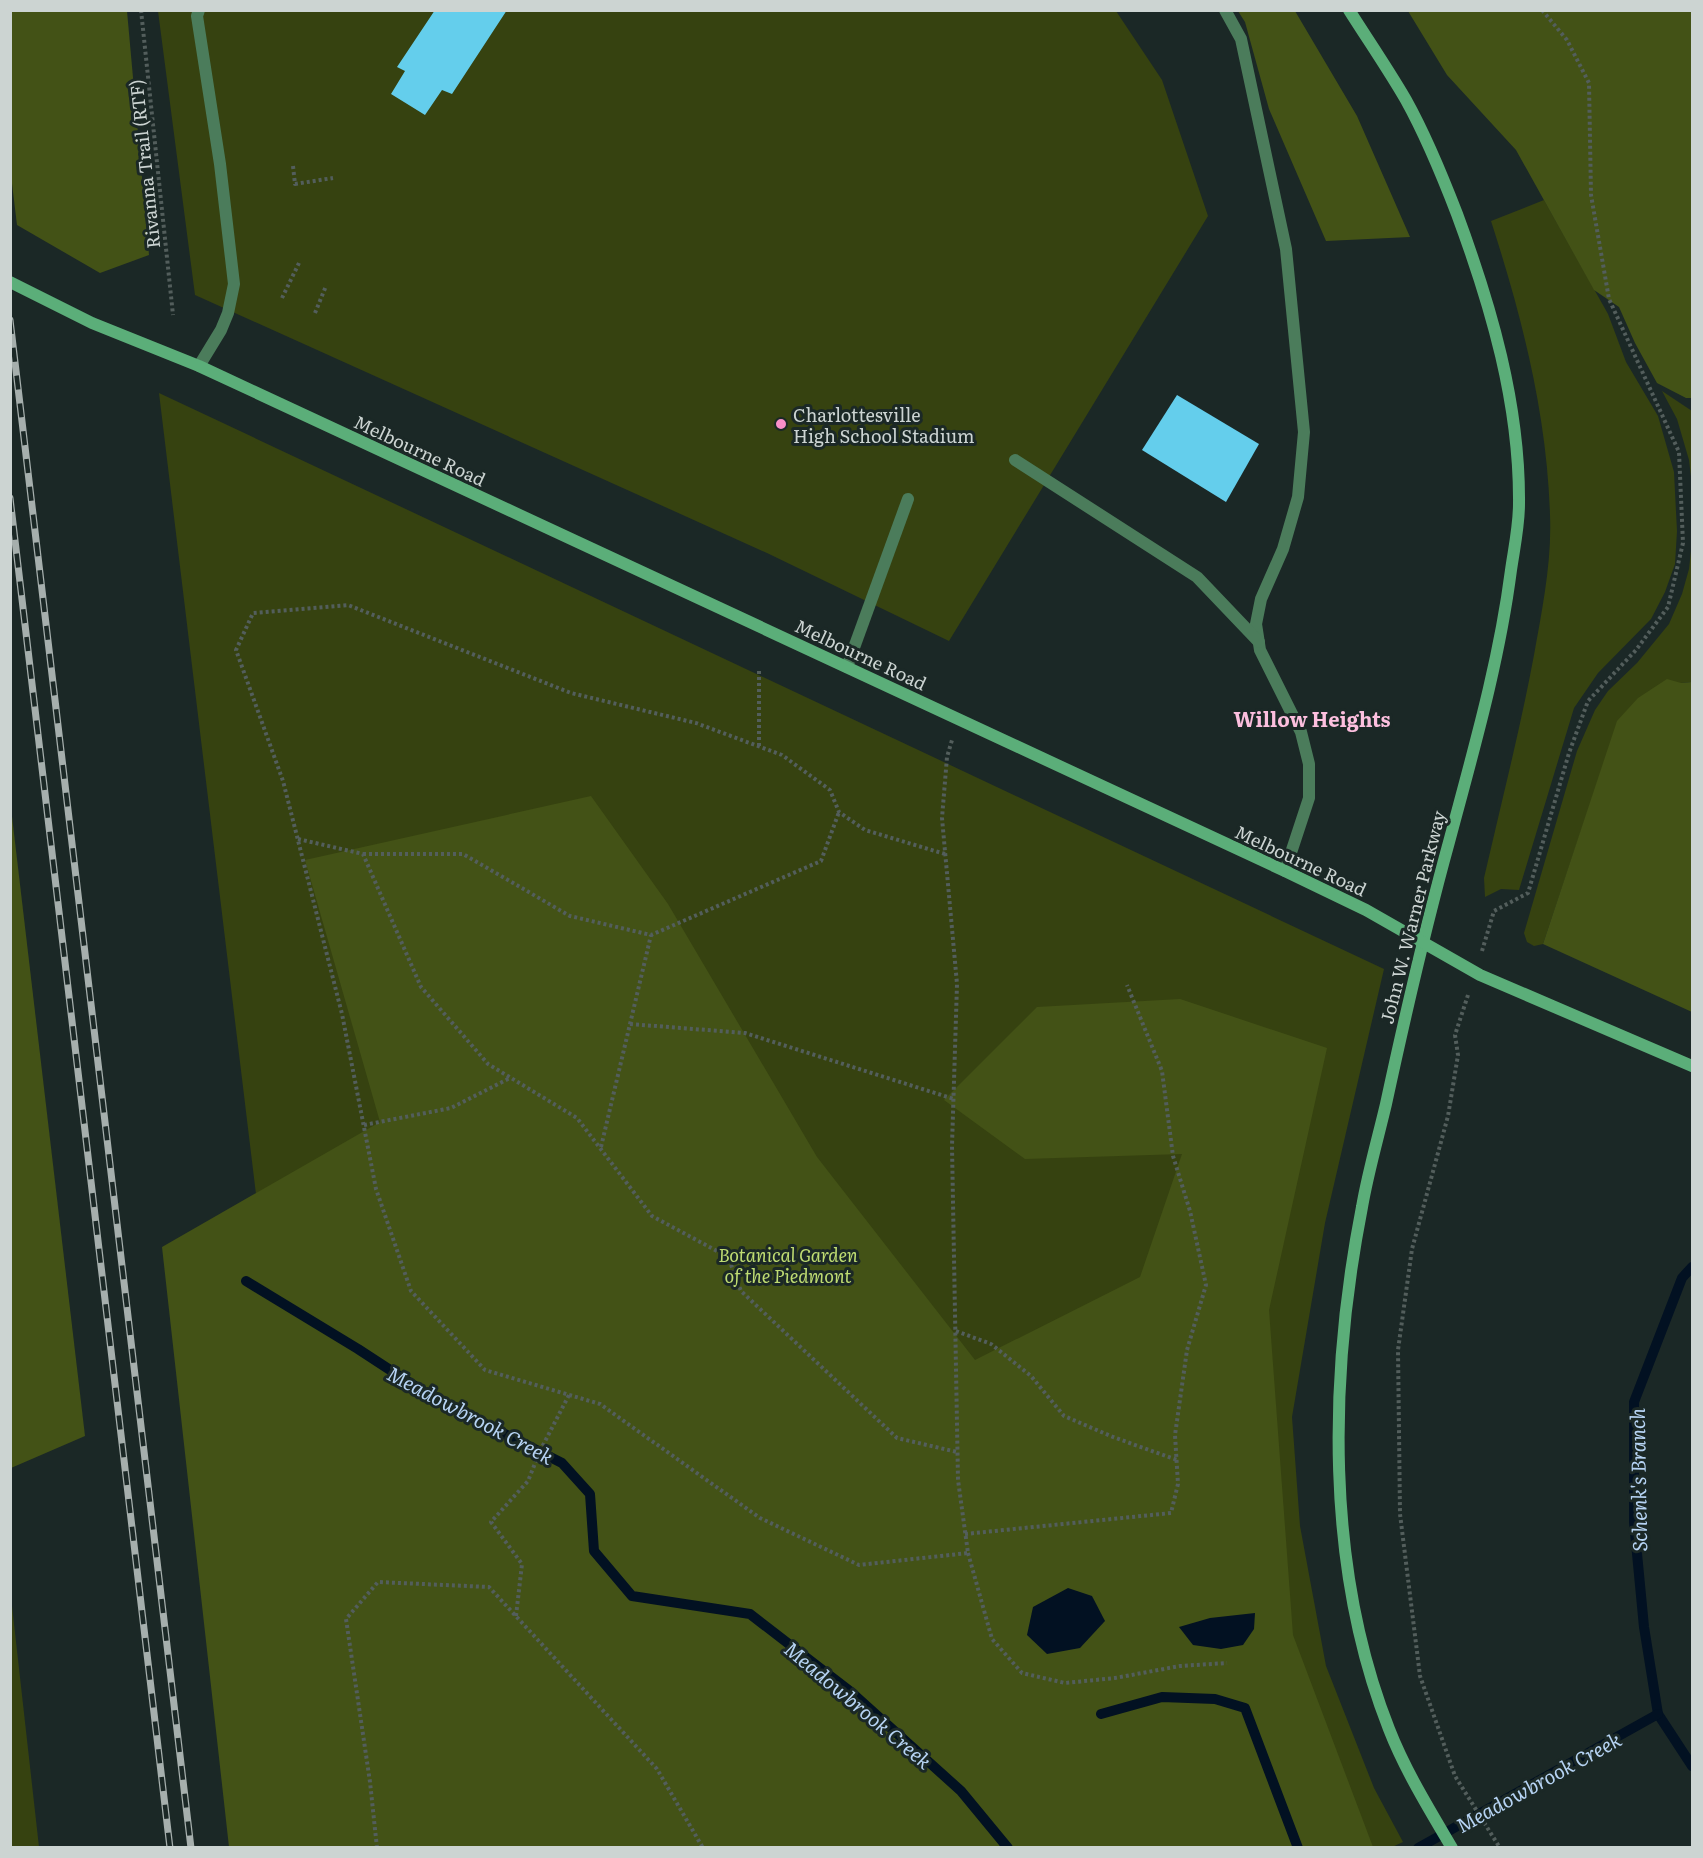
<svg xmlns="http://www.w3.org/2000/svg" width="1703" height="1858" font-family="Literata,serif">
  <style>
    .green { fill: #364210 }
    .forest { fill: #435216 }
    .water { fill: #021122 }
    .lines { fill: none; stroke-linecap: round; stroke-linejoin: round }
    .stream { stroke: #021122; stroke-width: 10 }
    .building { fill: #64ceec }
    .path { stroke: #535e5c; stroke-width: 4; stroke-dasharray: 3 3; stroke-linecap: butt }
    .lane { stroke: #4b7c5b; stroke-width: 12 }
    .secondary { stroke: #5bae79; stroke-width: 12 }
    .rail-casing { stroke: #a6afad; stroke-width: 7 }
    .rail { stroke: #1b2826; stroke-width: 4.5; stroke-dasharray: 14; stroke-linecap: butt }
    .poi-dot { fill: #f98fc8; stroke: #1b2826; stroke-width: 2 }
    .labels { text-anchor: middle; dominant-baseline: central; stroke-width: 6; stroke-linejoin: round; paint-order: stroke }
    .street-label { font-size: 18px; fill: #ccd4d2; stroke: #1b2826 }
    .poi-label { font-size: 18px; fill: #ccd4d2; stroke: #1b2826; text-anchor: start }
    .park-label { font-size: 18px; font-style: italic; fill: #bfdc72; stroke: #1b2826 }
    .neighbourhood-label { font-size: 20px; font-weight: bold; fill: #fcbfde; stroke: #1b2826 }
    .water-label { font-size: 20px; font-style: italic; fill: #b6d3f3; stroke: #1b2826 }
  </style>
  <rect width="100%" height="100%" fill="#1b2826"/>
  <!-- green -->
  <g class="green">
    <path d="M158 11H1116L1162 80 1208 216 949 641 767 553 195 295Z"/>
    <path d="M1544 200 1608 314 1626 362 1658 416 1674 472 1677 531 1675 564 1665 592 1651 619 1598 673 1574 708 1519 890 1501 889 1485 897 1484 878C1501 804 1520 730 1534 655 1542 610 1552 562 1550 515 1547 414 1522 317 1491 221Z"/>
    <path d="M1662 391 1692 411V682L1681 683 1618 721 1543 944 1534 946 1527 942 1524 933 1577 751 1595 710 1608 691 1637 663 1669 624 1682 594 1689 569 1692 542V485L1689 460 1677 419Z"/>
    <path d="M159 393 1384 969 1325 1223 1292 1417 1300 1526 1326 1666 1374 1788 1403 1842 1390 1848 335 1847Z"/>
    <path d="M11 1597 39 1847H11Z"/>
  </g>
  <!-- forest -->
  <g class="forest">
    <path d="M10 11H127L149 255 100 273 17 225 10 167Z"/>
    <path d="M1238 11H1295L1357 116 1410 237 1326 241 1269 109 1245 22Z"/>
    <path d="M1408 11H1692V398H1686L1657 383 1635 343 1619 307 1594 290 1516 150 1447 75Z"/>
    <path d="M1667 679 1681 683 1692 682V1012L1543 944 1617 721 1638 698Z"/>
    <path d="M591 796 668 904 817 1157 975 1360 1140 1277 1182 1154 1025 1159 944 1100 1037 1007 1180 999 1327 1048 1269 1310 1293 1635 1373 1847H229L162 1247 380 1122 305 860Z"/>
    <path d="M11 808 85 1436 11 1468H10Z"/>
  </g>
  <!-- water -->
  <g class="water">
    <path d="M1068 1588 1092 1596 1105 1621 1080 1648 1047 1654 1027 1635 1033 1607Z"/>
    <path d="M1255 1613 1254 1629 1243 1645 1221 1649 1193 1645 1179 1627 1210 1618Z"/>
  </g>
  <g class="lines">
    <!-- stream -->
    <g class="stream">
      <path d="M1692 1267 1682 1278 1634 1402V1522L1644 1627 1658 1714 1692 1766"/>
      <path d="M246 1281 358 1349 430 1396 562 1463 590 1494 594 1551 632 1596 750 1614 851 1692 961 1791 1008 1848"/>
      <path d="M1101 1714 1162 1697 1215 1699 1245 1708 1298 1848"/>
      <path d="M1418 1848 1658 1714"/>
    </g>
  </g>
  <!-- building -->
  <g class="building">
    <path d="M435 10H507L452 94 442 90 425 115 391 94 405 71 397 67Z"/>
    <path d="M1177 395 1259 444 1226 502 1142 450Z"/>
  </g>
  <g class="lines">
    <!-- path -->
    <g class="path">
      <path d="M141 10 173 315"/>
      <path d="M293 166 295 184 333 178"/>
      <path d="M282 298 299 263"/>
      <path d="M315 313 326 286"/>
      <path d="M759 746V670"/>
      <path d="M298 839 363 854 421 987 488 1064 577 1118 652 1216 728 1257 741 1291 897 1438 957 1452"/>
      <path d="M363 854H463L570 916 651 935 821 861 839 812"/>
      <path d="M945 854 865 830 839 812 830 790 782 755 696 723 571 693 348 605 253 613 236 650 283 781 342 1014 376 1189 411 1291 485 1370 600 1404 760 1518 859 1565 968 1553 958 1480 952 1146 957 984 942 818 947 757 952 740"/>
      <path d="M1482 951 1494 911 1528 893 1569 753 1588 701 1636 650 1668 607 1683 543 1679 452 1609 299 1591 195 1589 83 1567 40 1542 10"/>
      <path d="M1468 995 1455 1035 1458 1055 1448 1116 1412 1249 1398 1350 1400 1514 1420 1676 1455 1776 1500 1848"/>
      <path d="M630 1024 745 1033 954 1099"/>
      <path d="M364 1125 451 1108 510 1078"/>
      <path d="M601 1147 651 935"/>
      <path d="M956 1331 991 1344 1031 1376 1064 1416 1113 1437 1177 1460"/>
      <path d="M965 1534 1171 1513 1178 1484 1175 1435 1187 1350 1206 1285 1190 1211 1173 1156 1162 1071 1127 985"/>
      <path d="M968 1553 992 1639 1022 1673 1065 1683 1115 1678 1180 1666 1227 1663"/>
      <path d="M516 1616 522 1564 491 1522 528 1481 540 1451 569 1395"/>
      <path d="M377 1848 370 1782 346 1619 378 1582 489 1587 657 1769 703 1848"/>
    </g>
    <!-- lane -->
    <g class="lane">
      <path d="M199 10 197 16 220 164 234 284 228 313 221 330 199 366"/>
      <path d="M1225 10 1241 39 1286 249 1304 432 1298 497 1283 549 1261 599 1256 624 1260 650 1301 732 1309 764V798L1285 871"/>
      <path d="M1015 460 1197 577 1259 642"/>
      <path d="M847 667 908 499"/>
    </g>
    <!-- secondary -->
    <g class="secondary">
      <path d="M1349 10C1368 40 1388 69 1406 100 1426 136 1442 175 1457 214 1491 306 1520 404 1519 504 1519 526 1514 549 1511 570 1499 663 1473 752 1449 842 1425 929 1405 1016 1386 1104 1378 1138 1368 1172 1362 1207 1329 1376 1325 1567 1389 1729 1405 1770 1429 1809 1452 1848"/>
      <path d="M10 282 92 323 199 366 1285 871 1366 910 1480 975 1692 1066"/>
    </g>
    <defs>
      <g id="rail">
        <path d="M10 320 191 1848"/>
        <path d="M10 498 170 1848"/>
      </g>
    </defs>
    <!-- rail casing -->
    <use href="#rail" class="rail-casing"/>
    <!-- rail -->
    <use href="#rail" class="rail"/>
  </g>
  <!-- markers -->
  <circle class="poi-dot" cx="781" cy="424" r="6"/>
  <g class="labels">
    <!-- street labels -->
    <g class="street-label">
      <text transform="translate(144 164) rotate(-96)">Rivanna Trail (RTF)</text>
      <text transform="translate(420 450) rotate(25)">Melbourne Road</text>
      <text transform="translate(861 654) rotate(25)">Melbourne Road</text>
      <text transform="translate(1301 860) rotate(25)">Melbourne Road</text>
      <text transform="translate(1412 917) rotate(-76)">John W. Warner Parkway</text>
    </g>
    <!-- poi labels -->
    <g class="poi-label">
      <text x="793" y="414">Charlottesville<tspan x="793" dy="21">High School Stadium</tspan></text>
    </g>
    <!-- park labels -->
    <g class="park-label">
      <text x="788" y="1254">Botanical Garden<tspan x="788" dy="21">of the Piedmont</tspan></text>
    </g>
    <!-- neighbourhood labels -->
    <g class="neighbourhood-label">
      <text x="1312" y="718">Willow Heights</text>
    </g>
    <!-- water labels -->
    <g class="water-label">
      <text transform="translate(471 1414) rotate(28)">Meadowbrook Creek</text>
      <text transform="translate(1637 1480) rotate(-91)">Schenk's Branch</text>
      <text transform="translate(859 1704) rotate(40)">Meadowbrook Creek</text>
      <text transform="translate(1538 1781) rotate(-29)">Meadowbrook Creek</text>
    </g>
  </g>
  <!-- border -->
  <rect width="1703" height="1858" fill="none" stroke="#ccd4d2" stroke-width="24"/>
</svg>
